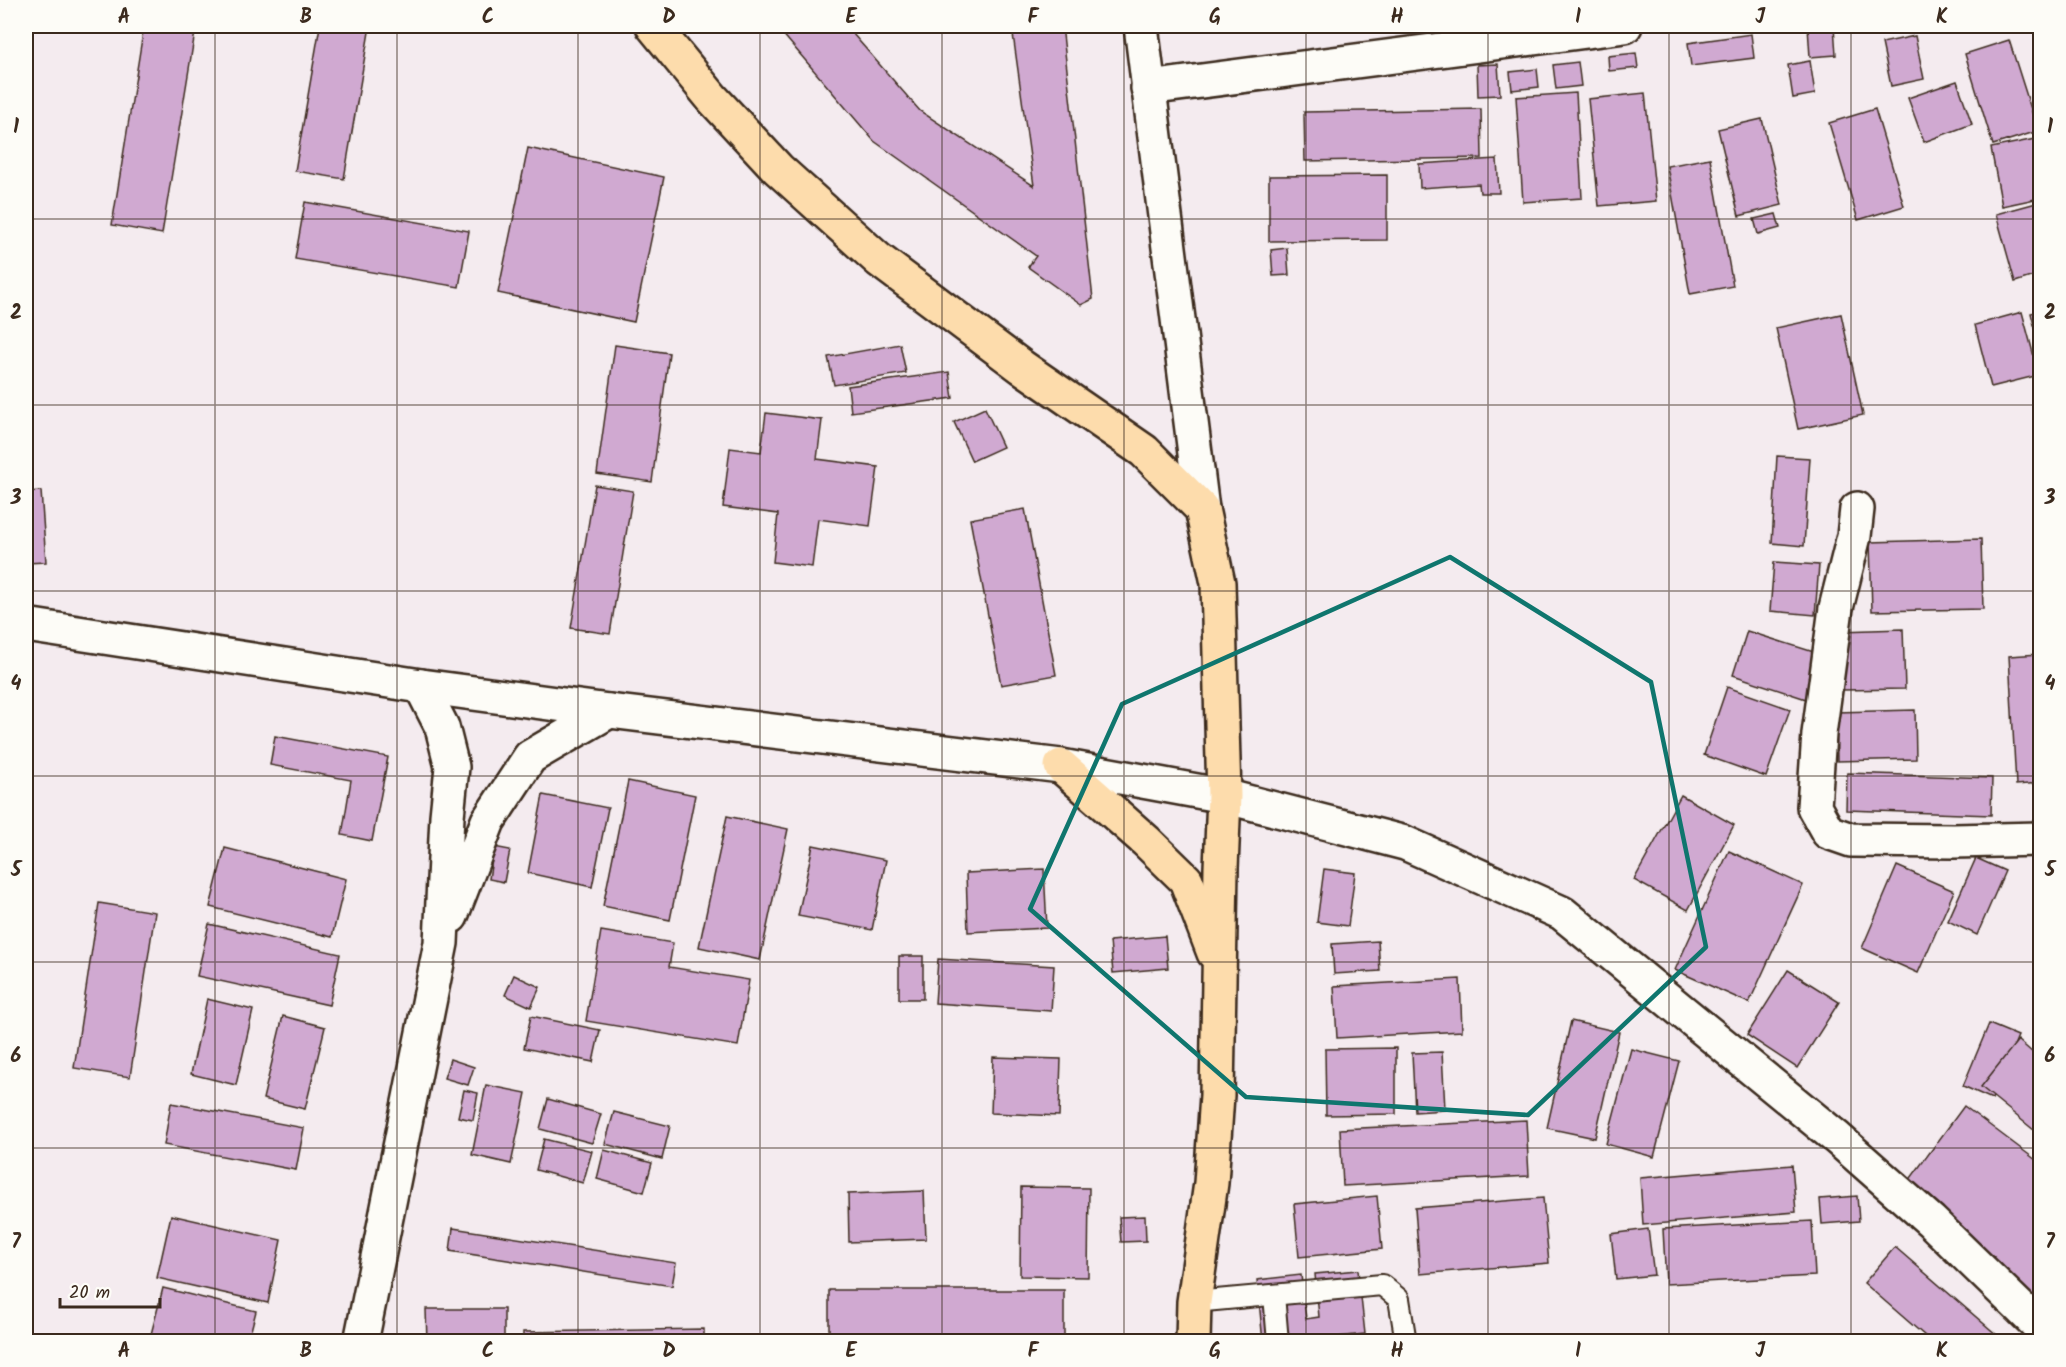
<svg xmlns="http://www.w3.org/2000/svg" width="2066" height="1367" font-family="Kalam,sans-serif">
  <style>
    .building { fill: #d0a9d1; stroke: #3b2a1e; stroke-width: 1.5 }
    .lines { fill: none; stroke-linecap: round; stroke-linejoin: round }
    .lane-casing { stroke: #3b2a1e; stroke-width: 24 }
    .street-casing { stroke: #3b2a1e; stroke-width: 38 }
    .secondary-casing { stroke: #3b2a1e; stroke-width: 38 }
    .primary-casing { stroke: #3b2a1e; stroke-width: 38 }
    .lane { stroke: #fdfcf7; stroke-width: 20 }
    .street { stroke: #fdfcf7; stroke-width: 33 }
    .secondary { stroke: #fdfcf7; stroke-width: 33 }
    .primary { stroke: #fddcac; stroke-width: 33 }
    .marked { fill: none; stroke: #0f766e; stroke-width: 4.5; stroke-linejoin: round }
    .grid { fill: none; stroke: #3b2a1e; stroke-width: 1.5; stroke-opacity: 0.55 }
    .neatline { fill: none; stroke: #3b2a1e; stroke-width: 2 }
    .grid-label { font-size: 20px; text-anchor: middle; font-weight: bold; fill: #3b2a1e }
  </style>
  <rect width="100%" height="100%" fill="#f4ebef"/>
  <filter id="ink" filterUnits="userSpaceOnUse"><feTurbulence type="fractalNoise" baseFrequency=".0167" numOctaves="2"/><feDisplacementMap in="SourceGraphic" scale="12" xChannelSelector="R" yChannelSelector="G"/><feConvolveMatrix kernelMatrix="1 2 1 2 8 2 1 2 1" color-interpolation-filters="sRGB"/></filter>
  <g filter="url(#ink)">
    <!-- building -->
    <g class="building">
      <path d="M144 26H196L162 234 112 225Z"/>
      <path d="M320 26H370L344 179 295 171Z"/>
      <path d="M776 26H846L920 111 1034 186 1012 27 1062 26 1093 299 1081 305 1028 267 1036 256 874 141Z"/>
      <path d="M1834 26 1836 55 1810 57 1808 27Z"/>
      <path d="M1751 34 1754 58 1691 66 1688 43Z"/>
      <path d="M1915 36 1924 79 1891 86 1882 43Z"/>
      <path d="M2009 40 2038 131 1993 145 1965 54Z"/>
      <path d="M1636 53 1638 68 1609 71 1608 56Z"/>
      <path d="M1810 61 1815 94 1793 98 1788 65Z"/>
      <path d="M1578 62 1581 86 1556 89 1553 65Z"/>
      <path d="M1498 64 1500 95 1478 96 1477 65Z"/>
      <path d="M1537 69 1539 87 1512 90 1510 72Z"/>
      <path d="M1957 81 1972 124 1924 142 1908 98Z"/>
      <path d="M1576 93 1582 198 1523 202 1516 97Z"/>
      <path d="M1645 93 1656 201 1599 206 1588 99Z"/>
      <path d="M1481 109 1482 158 1305 161 1304 112Z"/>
      <path d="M1875 109 1904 206 1858 220 1829 123Z"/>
      <path d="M1762 119 1782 205 1739 216 1718 129Z"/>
      <path d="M2040 138V198L2002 206 1991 148Z"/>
      <path d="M528 148 664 177 634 322 498 293Z"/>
      <path d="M1710 158 1733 286 1690 294 1667 166Z"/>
      <path d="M1497 159 1499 193H1480L1479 184 1420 188 1419 164Z"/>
      <path d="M1387 175V240L1269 241V176Z"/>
      <path d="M305 202 469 231 459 287 295 259Z"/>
      <path d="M2040 202V274L2015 282 1996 214Z"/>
      <path d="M1776 214 1780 228 1758 234 1754 219Z"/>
      <path d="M1287 248 1289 275 1273 276 1271 250Z"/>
      <path d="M2040 311V348L2031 313Z"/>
      <path d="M2022 312 2039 375 1991 387 1975 325Z"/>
      <path d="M1841 314 1863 415 1798 429 1776 328Z"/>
      <path d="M26 319H31L30 342H26Z"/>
      <path d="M900 344 906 373 834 385 828 357Z"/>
      <path d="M615 345 669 353 652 482 597 474Z"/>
      <path d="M949 372 953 398 851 412 848 386Z"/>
      <path d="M985 408 1003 447 972 461 954 422Z"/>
      <path d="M766 413 822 420 817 459 878 467 870 526 818 519 812 567 773 562 778 514 723 507 730 448 761 452Z"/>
      <path d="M1777 456 1810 458 1804 546 1772 543Z"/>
      <path d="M595 485 633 491 610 634 571 628Z"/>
      <path d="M41 491 46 562 26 563V492Z"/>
      <path d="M1025 509 1056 675 1001 685 970 519Z"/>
      <path d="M1981 539 1983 609 1872 611 1870 542Z"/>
      <path d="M1774 562 1819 565 1815 615 1770 611Z"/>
      <path d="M1903 629 1905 689 1842 690 1840 631Z"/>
      <path d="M1747 631 1820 654 1806 699 1733 675Z"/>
      <path d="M2040 654V783L2016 785 2009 656Z"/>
      <path d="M1727 687 1790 709 1766 777 1704 755Z"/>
      <path d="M1915 710 1916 759 1837 761 1836 712Z"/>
      <path d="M275 736 388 757 372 841 342 835 351 780 270 765Z"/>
      <path d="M1847 773 1992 778 1991 815 1846 810Z"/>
      <path d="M628 781 695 795 670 920 603 906Z"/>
      <path d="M543 795 608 808 592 887 528 873Z"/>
      <path d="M1681 795 1734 825 1688 910 1634 880Z"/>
      <path d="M727 816 788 829 760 960 699 947Z"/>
      <path d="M813 845 886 860 872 930 798 916Z"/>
      <path d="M494 847 510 850 504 882 489 879Z"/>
      <path d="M225 848 346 879 332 937 210 907Z"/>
      <path d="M1729 851 1803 885 1749 1003 1675 970Z"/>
      <path d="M1976 858 2005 871 1977 935 1948 921Z"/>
      <path d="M1897 866 1954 891 1918 973 1862 948Z"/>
      <path d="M1044 869 1047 928 968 932 966 873Z"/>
      <path d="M1324 869 1355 873 1348 926 1317 922Z"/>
      <path d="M99 903 155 912 130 1077 74 1068Z"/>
      <path d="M209 924 340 954 329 1005 197 976Z"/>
      <path d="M601 931 673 943 669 967 749 980 738 1046 586 1021Z"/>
      <path d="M1165 936 1168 968 1113 973 1110 941Z"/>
      <path d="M1378 941 1380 971 1334 974 1332 944Z"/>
      <rect x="899" y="956" width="24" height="43"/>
      <path d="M938 959 1054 966 1051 1011 935 1003Z"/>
      <path d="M1788 970 1839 1002 1797 1068 1747 1035Z"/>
      <path d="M514 975 540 987 531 1007 505 995Z"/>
      <path d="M1460 979 1462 1031 1337 1038 1334 986Z"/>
      <path d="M207 999 253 1010 236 1085 191 1074Z"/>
      <path d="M283 1016 325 1027 305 1109 263 1099Z"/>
      <path d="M531 1016 600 1030 593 1062 524 1048Z"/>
      <path d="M1571 1021 1619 1032 1595 1138 1547 1128Z"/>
      <path d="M1989 1024 2018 1036 1992 1099 1963 1086Z"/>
      <path d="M2018 1040 2040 1059V1135L1981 1087Z"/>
      <path d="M1396 1048V1114L1326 1115 1325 1049Z"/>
      <path d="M1631 1049 1679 1061 1654 1157 1606 1144Z"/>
      <path d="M1442 1052 1445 1110 1415 1112 1412 1053Z"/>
      <path d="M993 1057 1061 1059 1059 1116 991 1113Z"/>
      <path d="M450 1059 474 1067 468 1085 444 1078Z"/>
      <path d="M486 1085 526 1093 511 1164 472 1155Z"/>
      <path d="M464 1090 478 1093 473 1120 458 1117Z"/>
      <path d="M548 1099 601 1114 592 1143 540 1129Z"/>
      <path d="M171 1103 304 1128 296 1170 164 1145Z"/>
      <path d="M1964 1106 2040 1163V1310L1894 1201Z"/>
      <path d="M614 1112 670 1126 662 1159 605 1144Z"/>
      <path d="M1526 1120 1529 1176 1343 1186 1340 1129Z"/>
      <path d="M544 1139 592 1151 583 1183 536 1170Z"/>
      <path d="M604 1150 652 1163 644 1192 597 1179Z"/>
      <path d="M1792 1165 1796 1212 1643 1225 1640 1178Z"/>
      <path d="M1021 1187 1089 1188 1088 1277 1020 1276Z"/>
      <path d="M924 1191 926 1239 849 1242 848 1194Z"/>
      <path d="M1377 1196 1382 1249 1299 1257 1294 1204Z"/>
      <path d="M1857 1196 1859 1221 1822 1224 1820 1199Z"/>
      <path d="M1543 1198 1549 1263 1420 1274 1415 1208Z"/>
      <path d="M171 1215 281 1240 268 1303 157 1278Z"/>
      <path d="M1145 1216 1146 1241 1121 1242 1119 1217Z"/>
      <path d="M1812 1221 1815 1276 1666 1284 1663 1229Z"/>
      <path d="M453 1228 676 1263 672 1286 450 1251Z"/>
      <path d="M1648 1229 1654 1275 1616 1279 1611 1234Z"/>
      <path d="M1895 1247 2005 1342H1932L1864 1283Z"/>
      <path d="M1358 1270 1365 1334 1289 1342H1263L1257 1280 1301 1275 1306 1319 1319 1317 1315 1274Z"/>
      <path d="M163 1288 256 1311 248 1342H149Z"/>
      <rect x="829" y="1290" width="235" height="52"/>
      <path d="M426 1309H504V1342H427Z"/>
      <path d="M704 1329V1342H523V1332Z"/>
    </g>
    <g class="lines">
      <defs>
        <g id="lane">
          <path d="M1274 1295 1278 1342"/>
          <path d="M1194 1302 1382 1285 1399 1299 1406 1342"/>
        </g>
        <g id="street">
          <path d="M1141 26 1202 509"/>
          <path d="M1148 88 1625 26"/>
          <path d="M1857 509 1854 536 1836 608 1819 734 1814 807 1828 832 1851 840 1954 841 2040 839"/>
          <path d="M1224 796 1405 843 1562 913 1837 1138 1931 1221 2040 1327"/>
          <path d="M451 916 488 821 530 757 609 711"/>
          <path d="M361 1342 441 943 447 816 452 767 442 727 421 686"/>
        </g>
        <path id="secondary" d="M26 625 421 686 609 711 1061 766 1224 796"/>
        <g id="primary">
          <path d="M653 26 712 98 778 169 879 260 1022 367 1144 451 1202 509 1218 583 1224 796 1221 868 1217 1095 1211 1183 1194 1302 1193 1342"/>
          <path d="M1061 766 1146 841 1186 880 1214 953"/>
        </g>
      </defs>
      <!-- lane casing -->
      <use href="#lane" class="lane-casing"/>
      <!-- street casing -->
      <use href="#street" class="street-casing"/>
      <!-- secondary casing -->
      <use href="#secondary" class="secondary-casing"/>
      <!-- primary casing -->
      <use href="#primary" class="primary-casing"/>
      <!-- lane -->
      <use href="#lane" class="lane"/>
      <!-- street -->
      <use href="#street" class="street"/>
      <!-- secondary -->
      <use href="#secondary" class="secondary"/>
      <!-- primary -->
      <use href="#primary" class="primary"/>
    </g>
  </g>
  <!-- marked area -->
  <path class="marked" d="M1450 557 1651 682 1706 947 1528 1115 1246 1097 1030 909 1122 704Z"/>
  <!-- grid -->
  <path class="grid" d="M215 26V1342M397 26V1342M578 26V1342M760 26V1342M942 26V1342M1124 26V1342M1306 26V1342M1488 26V1342M1669 26V1342M1851 26V1342M26 219H2040M26 405H2040M26 591H2040M26 776H2040M26 962H2040M26 1148H2040"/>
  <!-- margin -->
  <rect width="2066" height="1367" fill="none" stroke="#fdfcf7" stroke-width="66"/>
  <!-- scale -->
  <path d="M60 1298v9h100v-9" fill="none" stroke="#3b2a1e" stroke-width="3"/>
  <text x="69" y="1298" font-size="18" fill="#3b2a1e" stroke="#fdfcf7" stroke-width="4.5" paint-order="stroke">20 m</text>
  <rect x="33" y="33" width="2000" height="1301" class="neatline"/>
  <g class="grid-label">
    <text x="124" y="23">A</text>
    <text x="306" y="23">B</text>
    <text x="488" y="23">C</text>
    <text x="669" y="23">D</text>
    <text x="851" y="23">E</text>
    <text x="1033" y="23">F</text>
    <text x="1215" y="23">G</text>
    <text x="1397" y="23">H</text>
    <text x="1578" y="23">I</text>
    <text x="1760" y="23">J</text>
    <text x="1942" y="23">K</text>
    <text x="16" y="133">1</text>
    <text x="2050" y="133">1</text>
    <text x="16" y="319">2</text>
    <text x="2050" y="319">2</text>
    <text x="16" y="504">3</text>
    <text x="2050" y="504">3</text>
    <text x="16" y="690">4</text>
    <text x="2050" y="690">4</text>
    <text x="16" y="876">5</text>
    <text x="2050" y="876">5</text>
    <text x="16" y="1062">6</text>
    <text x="2050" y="1062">6</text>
    <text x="16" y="1248">7</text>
    <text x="2050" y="1248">7</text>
    <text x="124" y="1357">A</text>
    <text x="306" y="1357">B</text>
    <text x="488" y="1357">C</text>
    <text x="669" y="1357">D</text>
    <text x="851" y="1357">E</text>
    <text x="1033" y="1357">F</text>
    <text x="1215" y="1357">G</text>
    <text x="1397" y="1357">H</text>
    <text x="1578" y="1357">I</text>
    <text x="1760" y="1357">J</text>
    <text x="1942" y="1357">K</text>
  </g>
</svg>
